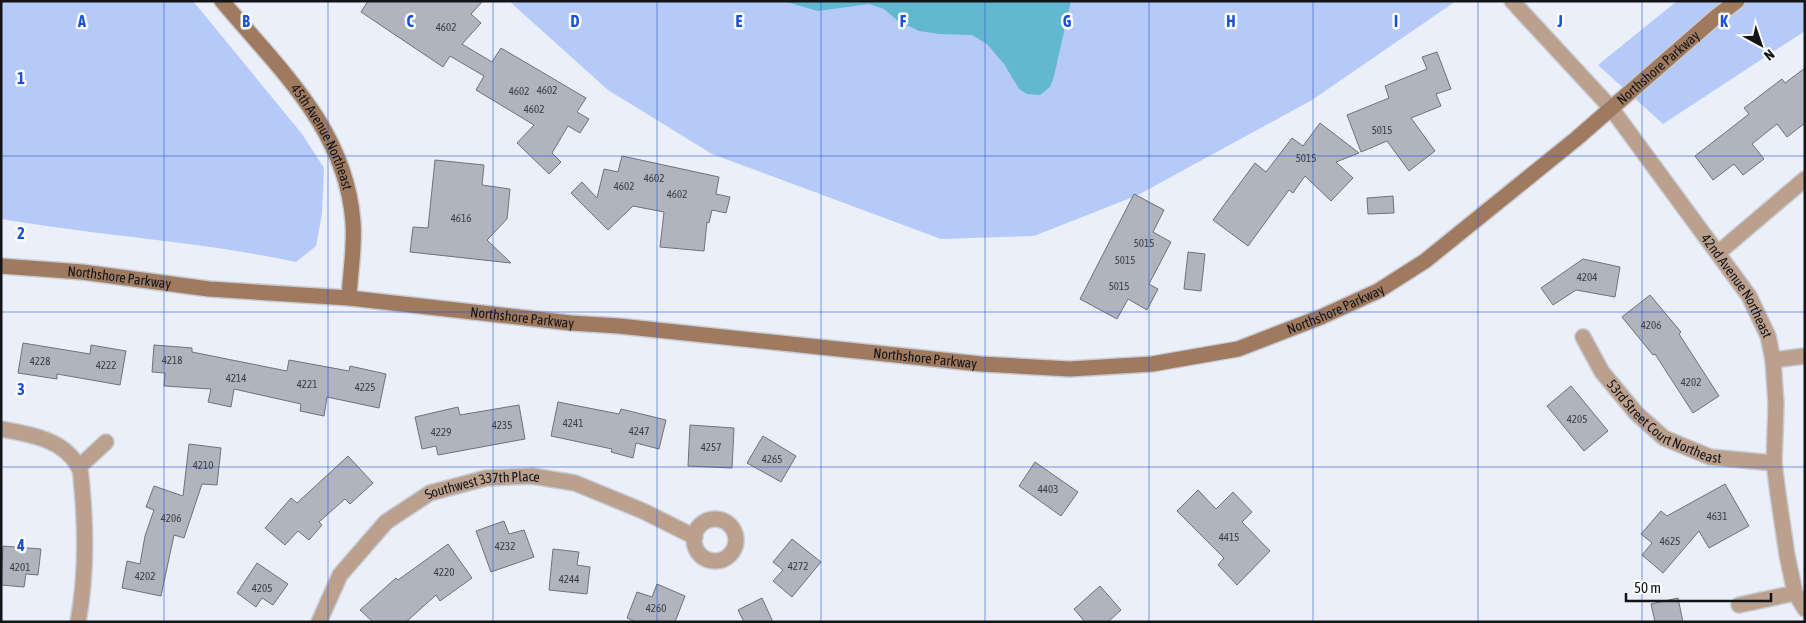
<svg xmlns="http://www.w3.org/2000/svg" width="1806" height="623" font-family="'Asap Condensed',sans-serif">
  <style>
    .green { fill: #b5caf9 }
    .water { fill: #61b8cf }
    .building { fill: #afb4be; stroke: #6e727c }
    .lines { fill: none; stroke-linecap: round; stroke-linejoin: round }
    .street-casing { stroke: #c8ccd5; stroke-width: 18 }
    .secondary-casing { stroke: #c8ccd5; stroke-width: 18 }
    .street { stroke: #baa08d; stroke-width: 15 }
    .secondary { stroke: #9f7a5e; stroke-width: 15 }
    .grid { fill: none; stroke: #1d4ed8; stroke-width: 1; stroke-opacity: 0.55 }
    .labels { text-anchor: middle; dominant-baseline: central; stroke-width: 5; stroke-linejoin: round; paint-order: stroke }
    .number-label { font-size: 11px; fill: #3a3c42 }
    .street-label { font-size: 14px; fill: #131418; stroke: #fbfcfe }
    .grid-label { font-size: 16px; text-anchor: middle; font-weight: bold; fill: #1d4ed8; stroke: #fbfcfe; stroke-width: 5; stroke-linejoin: round; paint-order: stroke }
  </style>
  <rect width="100%" height="100%" fill="#eaeff9"/>
  <!-- green -->
  <g class="green">
    <path d="M1 1H193L302 134 324 168 322 214 316 246 296 262C198 241 99 236 1 219Z"/>
    <path d="M509 1H1456L1312 100 1138 195 1034 236 941 239 712 154 608 90Z"/>
    <path d="M1677 1H1805V31L1663 124 1598 65Z"/>
  </g>
  <!-- water -->
  <path class="water" d="M783 1H1071L1054 76 1050 87 1040 95 1027 94 1019 89 1004 64 987 44 972 35 940 34 919 31 898 21 884 9 869 4 818 11Z"/>
  <!-- building -->
  <g class="building">
    <path d="M368 1H483L471 14 481 23 462 44 492 62 501 48 586 98 577 112 589 119 580 133 568 126 552 153 561 162 549 174 517 143 534 125 476 90 484 76 450 56 443 67 361 12Z"/>
    <path d="M1437 52 1451 89 1436 94 1441 106 1411 118 1435 151 1409 171 1387 141 1361 152 1347 115 1389 98 1385 86 1427 69 1422 57Z"/>
    <path d="M1805 68V123L1787 137 1777 124 1752 144 1764 159 1743 175 1734 164 1713 180 1695 156 1749 114 1744 108 1782 79 1785 83Z"/>
    <path d="M1320 123 1359 153 1336 162 1353 178 1331 201 1305 176 1293 193 1289 190 1248 246 1213 220 1255 163 1266 172 1292 138 1303 146Z"/>
    <path d="M622 156 719 177 716 194 730 197 726 213 712 210 709 223 707 222 704 251 660 247 664 212 633 206 608 230 571 193 582 182 597 198 604 169 618 172Z"/>
    <path d="M435 160 484 165 482 185 510 189 507 219 487 240 511 263 410 252 413 227 428 228Z"/>
    <path d="M1134 194 1164 210 1153 232 1171 242 1149 284 1158 289 1147 310 1128 299 1117 319 1080 299Z"/>
    <path d="M1393 196 1394 213 1368 214 1367 198Z"/>
    <path d="M1188 252 1205 254 1201 291 1184 289Z"/>
    <path d="M1583 259 1620 267 1615 297 1576 290 1553 305 1541 288Z"/>
    <path d="M1650 295 1681 332 1679 334 1719 396 1693 413 1655 354 1653 355 1622 317Z"/>
    <path d="M23 343 90 354 91 345 126 351 120 385 57 374V379L18 373Z"/>
    <path d="M154 345 192 348V352L287 371 289 360 349 371 350 366 386 374 379 408 327 397 324 416 300 411 301 404 234 389 231 407 208 402 211 389 164 386 165 373 152 372Z"/>
    <path d="M1571 386 1608 431 1584 451 1547 406Z"/>
    <path d="M558 402 619 414 621 409 666 420 659 449 636 443 633 458 611 452 612 449 551 436Z"/>
    <path d="M519 405 525 439 438 455 436 446 422 449 415 417 458 407 460 415Z"/>
    <path d="M690 425 734 428 732 468 688 466Z"/>
    <path d="M763 436 796 456 781 482 747 463Z"/>
    <path d="M189 444 221 448 217 485 202 484 184 538 174 535 161 596 122 588 127 561 140 564 145 536 154 510 146 507 154 486 183 496Z"/>
    <path d="M348 456 373 483 350 504 345 499 319 522 322 525 309 540 298 531 285 545 265 528 291 498 297 503Z"/>
    <path d="M1035 462 1078 492 1061 516 1019 486Z"/>
    <path d="M1725 484 1749 526 1709 548 1699 531 1663 573 1642 555 1652 543 1641 534 1661 511 1667 516Z"/>
    <path d="M1198 490 1216 509 1233 492 1252 512 1242 522 1270 551 1237 585 1218 565 1224 558 1177 511Z"/>
    <path d="M504 521 509 534 524 530 534 557 491 572 476 531Z"/>
    <path d="M792 539 821 562 792 597 773 581 783 570 773 562Z"/>
    <path d="M448 544 472 578 440 601 436 595 406 622H373L360 610 396 578 398 580Z"/>
    <path d="M3 546 41 549 38 575 26 574 24 587 1 585Z"/>
    <path d="M553 549 579 552 577 565 590 567 587 594 549 590Z"/>
    <path d="M257 563 288 584 273 605 262 598 256 607 237 593Z"/>
    <path d="M657 584 685 596 675 622H636L627 618 637 592 652 597Z"/>
    <path d="M1100 586 1121 610 1108 622H1085L1074 609Z"/>
    <path d="M762 598 773 622H744L738 610Z"/>
    <path d="M1678 598 1683 622H1655L1651 604Z"/>
  </g>
  <g class="lines">
    <defs>
      <g id="street">
        <path id="s1" d="M1512 1 1611 108 1749 296 1768 336 1773 360 1776 404 1774 463 1778 494 1787 555 1795 593 1805 609"/>
        <path d="M1718 253 1805 179"/>
        <path id="s2" d="M1583 337 1602 372 1636 413 1664 438 1710 457 1774 463"/>
        <path d="M1773 360 1805 356"/>
        <path d="M1 429C29 434 63 439 78 466 82 471 81 482 82 488 86 532 86 579 78 622"/>
        <path d="M79 467 106 442"/>
        <circle cx="715" cy="540" r="21"/>
        <path d="M1739 605 1795 593"/>
        <path id="s3" d="M319 622 340 575 386 522 430 493 486 478 532 476 575 483 643 511 695 537"/>
      </g>
      <g id="secondary">
        <path id="s4" d="M222 1C279 69 346 129 353 222 355 247 350 274 349 298"/>
        <path id="s5" d="M1 266 82 272 209 289 349 298 571 323 619 326 981 364 1070 369 1152 364 1238 349 1321 317 1378 291 1425 261 1576 139 1717 16 1737 1"/>
      </g>
    </defs>
    <!-- street casing -->
    <use href="#street" class="street-casing"/>
    <!-- secondary casing -->
    <use href="#secondary" class="secondary-casing"/>
    <!-- street -->
    <use href="#street" class="street"/>
    <!-- secondary -->
    <use href="#secondary" class="secondary"/>
  </g>
  <!-- grid -->
  <path class="grid" d="M164 1V622M328 1V622M493 1V622M657 1V622M821 1V622M985 1V622M1149 1V622M1313 1V622M1478 1V622M1642 1V622M1 156H1805M1 312H1805M1 467H1805"/>
  <g class="labels">
    <!-- number labels -->
    <g class="number-label">
      <text x="446" y="27">4602</text>
      <text x="547" y="90">4602</text>
      <text x="519" y="91">4602</text>
      <text x="534" y="109">4602</text>
      <text x="1382" y="130">5015</text>
      <text x="1306" y="158">5015</text>
      <text x="654" y="178">4602</text>
      <text x="624" y="186">4602</text>
      <text x="677" y="194">4602</text>
      <text x="461" y="218">4616</text>
      <text x="1144" y="243">5015</text>
      <text x="1125" y="260">5015</text>
      <text x="1587" y="277">4204</text>
      <text x="1119" y="286">5015</text>
      <text x="1651" y="325">4206</text>
      <text x="172" y="360">4218</text>
      <text x="40" y="361">4228</text>
      <text x="106" y="365">4222</text>
      <text x="236" y="378">4214</text>
      <text x="1691" y="382">4202</text>
      <text x="307" y="384">4221</text>
      <text x="365" y="387">4225</text>
      <text x="1577" y="419">4205</text>
      <text x="573" y="423">4241</text>
      <text x="502" y="425">4235</text>
      <text x="639" y="431">4247</text>
      <text x="441" y="432">4229</text>
      <text x="711" y="447">4257</text>
      <text x="772" y="459">4265</text>
      <text x="203" y="465">4210</text>
      <text x="1048" y="489">4403</text>
      <text x="1717" y="516">4631</text>
      <text x="171" y="518">4206</text>
      <text x="1229" y="537">4415</text>
      <text x="1670" y="541">4625</text>
      <text x="505" y="546">4232</text>
      <text x="798" y="566">4272</text>
      <text x="20" y="567">4201</text>
      <text x="444" y="572">4220</text>
      <text x="145" y="576">4202</text>
      <text x="569" y="579">4244</text>
      <text x="262" y="588">4205</text>
      <text x="656" y="608">4260</text>
    </g>
    <!-- street labels -->
    <g class="street-label">
      <text stroke="none"><textPath href="#s5" startOffset="1754">Northshore Parkway</textPath></text>
      <text stroke="none"><textPath href="#s4" startOffset="170">45th Avenue Northeast</textPath></text>
      <text stroke="none"><textPath href="#s5" startOffset="119">Northshore Parkway</textPath></text>
      <text stroke="none"><textPath href="#s1" startOffset="364">42nd Avenue Northeast</textPath></text>
      <text stroke="none"><textPath href="#s5" startOffset="1349">Northshore Parkway</textPath></text>
      <text stroke="none"><textPath href="#s5" startOffset="524">Northshore Parkway</textPath></text>
      <text stroke="none"><textPath href="#s5" startOffset="929">Northshore Parkway</textPath></text>
      <text stroke="none"><textPath href="#s2" startOffset="122">53rd Street Court Northeast</textPath></text>
      <text stroke="none"><textPath href="#s3" startOffset="228">Southwest 337th Place</textPath></text>
    </g>
  </g>
  <g class="grid-label">
    <text x="82" y="27">A</text>
    <text x="246" y="27">B</text>
    <text x="410" y="27">C</text>
    <text x="575" y="27">D</text>
    <text x="739" y="27">E</text>
    <text x="903" y="27">F</text>
    <text x="1067" y="27">G</text>
    <text x="1231" y="27">H</text>
    <text x="1396" y="27">I</text>
    <text x="1560" y="27">J</text>
    <text x="1724" y="27">K</text>
    <text x="21" y="84">1</text>
    <text x="21" y="239">2</text>
    <text x="21" y="395">3</text>
    <text x="21" y="551">4</text>
  </g>
  <!-- border -->
  <rect width="1806" height="623" fill="none" stroke="#131418" stroke-width="5"/>
  <!-- north arrow -->
  <g transform="translate(1761 45) rotate(140)" stroke="#fbfcfe" stroke-width="4" paint-order="stroke">
  <path d="M0-4L9 19L0 12L-9 19Z" fill="#131418"/>
  <text y="-8" font-size="14" font-weight="bold" text-anchor="middle" fill="#131418">N</text>
  </g>
  <!-- scale -->
  <path d="M1626 593v8h145v-8" fill="none" stroke="#131418" stroke-width="2.5"/>
  <text x="1634" y="593" font-size="15" fill="#131418" stroke="#fbfcfe" stroke-width="4" paint-order="stroke">50 m</text>
</svg>
